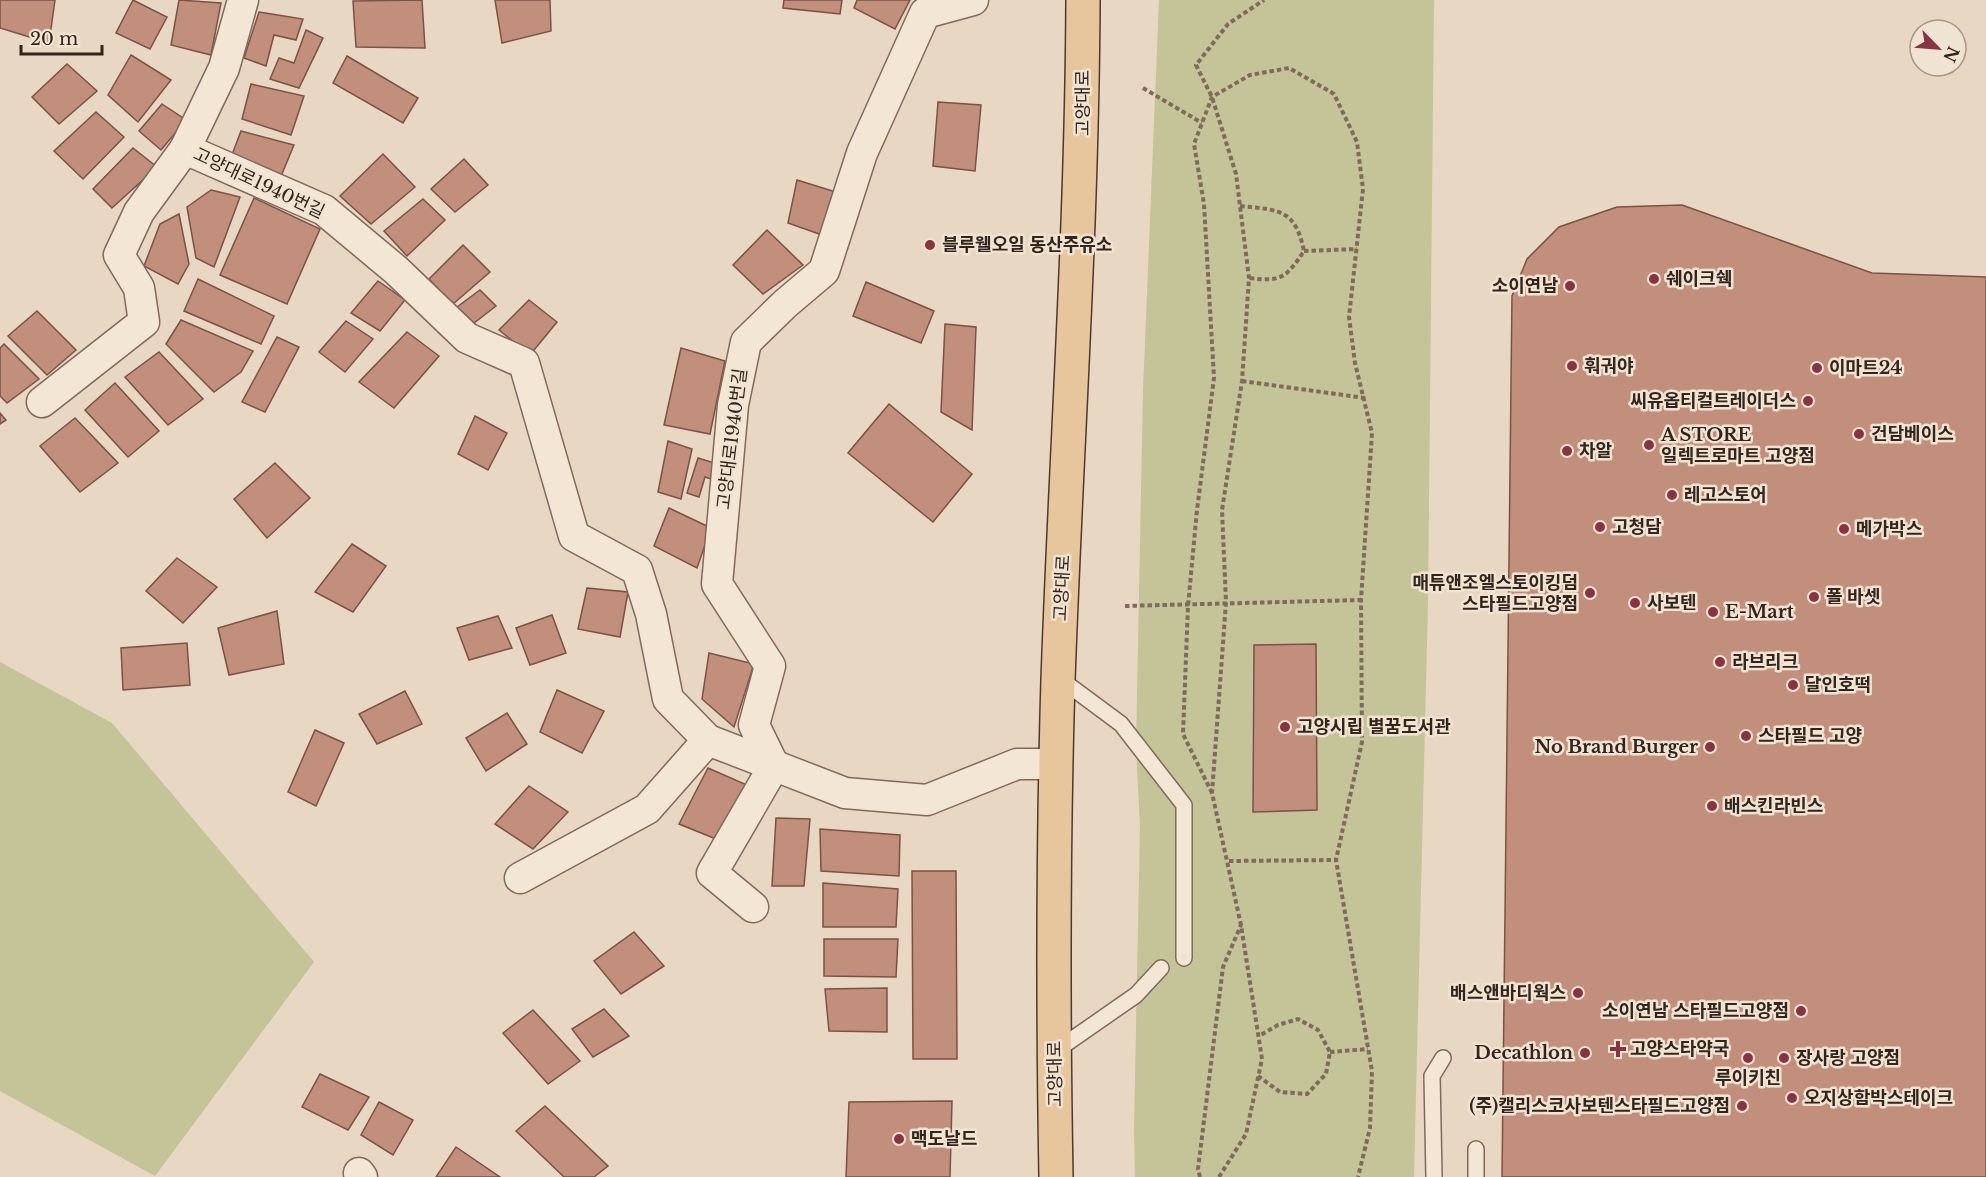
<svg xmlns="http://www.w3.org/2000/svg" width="1986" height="1177" font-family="'Libre Baskerville','Noto Sans KR',serif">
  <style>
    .green { fill: #c5c398 }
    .building { fill: #c28f7d; stroke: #7c5245; stroke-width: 1.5 }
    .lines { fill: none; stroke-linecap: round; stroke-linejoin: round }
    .lane-casing { stroke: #806a5c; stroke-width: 18 }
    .street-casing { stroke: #806a5c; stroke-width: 33 }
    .primary-casing { stroke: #4e3930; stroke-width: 36 }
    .path { stroke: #806a5c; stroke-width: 4; stroke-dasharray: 4.5 3; stroke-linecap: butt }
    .lane { stroke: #f4e6d5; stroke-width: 15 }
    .street { stroke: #f4e6d5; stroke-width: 30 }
    .primary { stroke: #e7c69e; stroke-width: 33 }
    .poi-dot { fill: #883341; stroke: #f1e3d1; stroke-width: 2 }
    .labels { text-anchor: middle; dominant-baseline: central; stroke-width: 5; stroke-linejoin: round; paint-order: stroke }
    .street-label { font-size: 18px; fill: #32251e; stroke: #f1e3d1 }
    .poi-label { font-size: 18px; font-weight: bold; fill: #32251e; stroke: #f1e3d1; text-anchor: start }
  </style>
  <rect width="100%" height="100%" fill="#e8d7c3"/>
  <!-- green -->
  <g class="green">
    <path d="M1159 0H1434L1428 602 1414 1177H1135L1134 1130 1140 827 1136 745 1143 391Z"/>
    <path d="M0 662 112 723 314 962 155 1176 0 1091Z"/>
  </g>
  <!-- building -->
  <g class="building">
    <path d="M0 0H55L49 43 0 28Z"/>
    <path d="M133 0 167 17 150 49 116 33Z"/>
    <path d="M179 0 221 3 211 55 171 45Z"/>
    <path d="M422 0 425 48 356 47 353 1Z"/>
    <path d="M495 0H550L551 31 502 43Z"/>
    <path d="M784 0H842L840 14 783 8Z"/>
    <path d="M857 0H910L895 29 854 8Z"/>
    <path d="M259 12 303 19 296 40 274 35 266 66 244 58Z"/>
    <path d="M306 30 323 38 299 88 270 79 279 58 294 63Z"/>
    <path d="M131 55 171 80 138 122 108 95Z"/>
    <path d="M347 56 418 98 403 123 333 83Z"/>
    <path d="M67 64 97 91 59 124 32 97Z"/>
    <path d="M251 84 304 96 291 135 242 119Z"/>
    <path d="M938 102 981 105 975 171 933 166Z"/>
    <path d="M162 104 186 120 161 150 139 131Z"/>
    <path d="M96 112 124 137 83 179 54 151Z"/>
    <path d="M241 131 294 145 279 181 230 160Z"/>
    <path d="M133 148 157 167 112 208 93 189Z"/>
    <path d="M383 154 415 187 371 224 340 196Z"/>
    <path d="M464 159 488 185 455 212 431 189Z"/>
    <path d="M797 180 839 193 822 235 788 223Z"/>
    <path d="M211 190 240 197 214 267 196 258 187 207Z"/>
    <path d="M254 198 320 229 287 304 220 275Z"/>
    <path d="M423 199 445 220 407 256 384 231Z"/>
    <path d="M1682 205 1872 273 1986 277V1177H1502L1512 296 1527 259 1559 227 1617 207Z"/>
    <path d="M179 214 189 264 178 284 144 266 160 224Z"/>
    <path d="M767 230 803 265 763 294 733 265Z"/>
    <path d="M463 245 490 272 453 304 429 279Z"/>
    <path d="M198 279 274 316 261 344 184 311Z"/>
    <path d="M378 281 405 300 380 331 351 313Z"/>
    <path d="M866 282 934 311 921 343 853 316Z"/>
    <path d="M480 290 496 306 474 323 457 307Z"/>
    <path d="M529 300 557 322 530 355 499 330Z"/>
    <path d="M37 311 76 350 47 375 8 336Z"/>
    <path d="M181 320 253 351 241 372 214 392 166 344Z"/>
    <path d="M346 321 373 339 345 372 319 352Z"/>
    <path d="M945 324 976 327 972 430 941 412Z"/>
    <path d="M407 332 439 356 394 408 359 382Z"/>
    <path d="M277 337 299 347 265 412 242 402Z"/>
    <path d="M4 344 39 379 7 403 0 396V348Z"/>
    <path d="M681 348 725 361 710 434 664 425Z"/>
    <path d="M159 352 203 399 168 425 125 377Z"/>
    <path d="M115 383 159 431 128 457 85 410Z"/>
    <path d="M889 404 972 474 933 522 848 453Z"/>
    <path d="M0 413 6 420 0 424Z"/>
    <path d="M475 416 507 433 488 470 458 454Z"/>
    <path d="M75 418 118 463 80 492 40 446Z"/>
    <path d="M668 441 692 449 681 499 658 492Z"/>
    <path d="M698 458 721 465 717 481 705 477 699 497 687 493Z"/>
    <path d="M275 463 310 498 267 538 234 499Z"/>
    <path d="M669 508 711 528 697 568 654 546Z"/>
    <path d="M352 544 386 566 353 612 315 592Z"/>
    <path d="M177 558 217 587 183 623 146 591Z"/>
    <path d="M587 588 628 592 620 637 578 629Z"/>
    <path d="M277 611 284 664 229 675 218 628Z"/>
    <path d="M552 615 566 653 530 665 516 628Z"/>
    <path d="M498 616 512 648 469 660 457 628Z"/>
    <path d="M187 643 190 685 123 690 121 648Z"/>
    <path d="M1316 644 1317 810 1253 812 1254 645Z"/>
    <path d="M709 653 754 664 734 727 702 699Z"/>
    <path d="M557 690 604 711 582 753 540 732Z"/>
    <path d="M405 691 422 724 377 744 359 714Z"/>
    <path d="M507 713 527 744 486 771 466 738Z"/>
    <path d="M315 730 344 743 316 806 288 792Z"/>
    <path d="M708 768 747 785 716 839 679 824Z"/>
    <path d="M529 786 568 812 533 849 495 824Z"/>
    <path d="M776 818 810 819 804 886H772Z"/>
    <path d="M820 829 900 835 899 876 821 871Z"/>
    <path d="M912 871H956L957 1059H913Z"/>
    <path d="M823 883 898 889 896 927H823Z"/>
    <path d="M634 932 664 966 621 994 594 961Z"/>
    <path d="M824 939H898L896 977 824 976Z"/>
    <path d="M887 988V1032L829 1031 825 989Z"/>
    <path d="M604 1009 629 1036 593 1057 572 1029Z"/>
    <path d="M533 1010 580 1061 548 1084 503 1033Z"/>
    <path d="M320 1074 369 1097 348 1130 302 1107Z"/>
    <path d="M952 1101 950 1177H846L849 1102Z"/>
    <path d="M379 1102 413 1120 393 1155 361 1135Z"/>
    <path d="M545 1106 608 1166 594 1177H564L516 1131Z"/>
    <path d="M456 1147 500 1177H436Z"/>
  </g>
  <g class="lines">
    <defs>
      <g id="lane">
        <path d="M1059 678 1121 724 1184 805V958"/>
        <path d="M1054 1052 1136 995 1161 968"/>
        <path d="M1434 1177 1432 1076 1443 1058"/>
        <path d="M1476 1177V1149"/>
      </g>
      <g id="street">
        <path d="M243 0 224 68 185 149 324 210 396 270 467 338 524 363 574 536 637 570 651 614 668 699 708 740 845 793 927 800 1017 764H1056"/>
        <path d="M42 402 144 322 139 288 119 255 139 212 185 149"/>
        <path d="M520 878 647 809 708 740"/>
        <path d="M753 907 712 873 774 766 754 725 770 666 717 584 733 405 746 342 785 304 824 271 862 153 925 13 973 0"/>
        <path d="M359 1173 362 1177"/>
      </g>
      <path id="primary" d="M1056 1177C1053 1011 1053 846 1058 680 1066 453 1082 227 1083 0"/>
    </defs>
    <!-- lane casing -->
    <use href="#lane" class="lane-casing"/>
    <!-- street casing -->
    <use href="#street" class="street-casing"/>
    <!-- primary casing -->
    <use href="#primary" class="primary-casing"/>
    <!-- path -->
    <g class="path">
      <path d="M1143 88 1202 123"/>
      <path d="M1240 206C1280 210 1295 209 1304 251 1286 278 1281 282 1249 278"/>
      <path d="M1304 251 1357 249"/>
      <path d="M1242 381 1365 398"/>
      <path d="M1125 606 1361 600"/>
      <path d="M1212 793 1183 734 1188 606 1197 510 1214 378 1204 204 1194 144 1212 97 1250 75 1289 68 1334 94 1357 142 1363 189 1349 317 1355 363 1372 433 1361 600 1362 742 1336 860 1372 1071 1370 1128 1358 1177"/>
      <path d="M1229 861 1336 860"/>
      <path d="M1330 1052 1368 1049"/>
      <path d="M1258 1076 1280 1092 1307 1094 1326 1074 1330 1052 1318 1030 1298 1019 1278 1025 1259 1036"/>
      <path d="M1200 1177 1198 1169 1223 967 1241 925"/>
      <path d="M1219 1177 1246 1134 1262 1059 1241 925 1212 793 1226 602 1222 510 1242 381 1249 278 1236 174 1212 97 1196 65 1228 24 1264 0"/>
    </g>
    <!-- lane -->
    <use href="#lane" class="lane"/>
    <!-- street -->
    <use href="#street" class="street"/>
    <!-- primary -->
    <use href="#primary" class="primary"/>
  </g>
  <!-- markers -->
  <g class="poi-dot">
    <circle cx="930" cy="245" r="6"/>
    <circle cx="1654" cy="279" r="6"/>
    <circle cx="1570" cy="286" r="6"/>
    <circle cx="1572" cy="366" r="6"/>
    <circle cx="1817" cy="368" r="6"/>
    <circle cx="1808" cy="401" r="6"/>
    <circle cx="1859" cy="434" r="6"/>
    <circle cx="1649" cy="445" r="6"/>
    <circle cx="1567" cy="451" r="6"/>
    <circle cx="1672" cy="495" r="6"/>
    <circle cx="1600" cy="527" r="6"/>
    <circle cx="1844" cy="529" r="6"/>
    <circle cx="1590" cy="593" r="6"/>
    <circle cx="1814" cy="597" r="6"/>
    <circle cx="1635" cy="603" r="6"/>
    <circle cx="1713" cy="612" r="6"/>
    <circle cx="1720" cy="662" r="6"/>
    <circle cx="1793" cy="685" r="6"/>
    <circle cx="1285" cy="727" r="6"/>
    <circle cx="1746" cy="736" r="6"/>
    <circle cx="1710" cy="747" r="6"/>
    <circle cx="1712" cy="806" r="6"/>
    <circle cx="1578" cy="993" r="6"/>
    <circle cx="1801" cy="1011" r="6"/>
    <path d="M1615 1040h6v6h6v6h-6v6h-6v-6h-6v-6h6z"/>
    <circle cx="1585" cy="1053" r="6"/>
    <circle cx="1748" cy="1058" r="6"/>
    <circle cx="1784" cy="1058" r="6"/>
    <circle cx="1792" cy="1098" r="6"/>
    <circle cx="1742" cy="1106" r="6"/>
    <circle cx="899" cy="1139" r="6"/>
  </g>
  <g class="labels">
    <!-- street labels -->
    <g class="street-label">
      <text transform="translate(1083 103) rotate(-90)">고양대로</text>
      <text transform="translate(259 183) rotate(25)">고양대로1940번길</text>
      <text transform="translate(732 439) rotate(-83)">고양대로1940번길</text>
      <text transform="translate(1062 588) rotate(-87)">고양대로</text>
      <text transform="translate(1055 1074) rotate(-91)">고양대로</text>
    </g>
    <!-- poi labels -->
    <g class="poi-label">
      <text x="942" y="245">블루웰오일 동산주유소</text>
      <text x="1666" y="279">쉐이크쉑</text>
      <text x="1558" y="286" text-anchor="end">소이연남</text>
      <text x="1584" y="366">훠궈야</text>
      <text x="1829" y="368">이마트24</text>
      <text x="1796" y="401" text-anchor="end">씨유옵티컬트레이더스</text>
      <text x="1871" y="434">건담베이스</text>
      <text x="1661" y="435">A STORE<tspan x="1661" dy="21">일렉트로마트 고양점</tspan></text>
      <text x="1579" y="451">차알</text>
      <text x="1684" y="495">레고스토어</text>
      <text x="1612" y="527">고청담</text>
      <text x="1856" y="529">메가박스</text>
      <text x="1578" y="583" text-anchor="end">매튜앤조엘스토이킹덤<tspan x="1578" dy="21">스타필드고양점</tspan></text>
      <text x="1826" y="597">폴 바셋</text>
      <text x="1647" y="603">사보텐</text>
      <text x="1725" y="612">E-Mart</text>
      <text x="1732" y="662">라브리크</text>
      <text x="1805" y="685">달인호떡</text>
      <text x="1297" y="727">고양시립 별꿈도서관</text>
      <text x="1758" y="736">스타필드 고양</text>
      <text x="1698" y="747" text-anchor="end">No Brand Burger</text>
      <text x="1724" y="806">배스킨라빈스</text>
      <text x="1566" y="993" text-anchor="end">배스앤바디웍스</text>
      <text x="1789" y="1011" text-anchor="end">소이연남 스타필드고양점</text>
      <text x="1630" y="1049">고양스타약국</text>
      <text x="1573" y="1053" text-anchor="end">Decathlon</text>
      <text x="1796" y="1058">장사랑 고양점</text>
      <text x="1748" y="1078" text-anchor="middle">루이키친</text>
      <text x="1804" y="1098">오지상함박스테이크</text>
      <text x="1730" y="1106" text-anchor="end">(주)캘리스코사보텐스타필드고양점</text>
      <text x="911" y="1139">맥도날드</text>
    </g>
  </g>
  <!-- north arrow -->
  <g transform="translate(1938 48) rotate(115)"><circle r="28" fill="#f1e3d1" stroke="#a59789" stroke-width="1.5"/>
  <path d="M0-4.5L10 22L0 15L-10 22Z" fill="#883341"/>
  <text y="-9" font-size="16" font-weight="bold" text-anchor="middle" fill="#32251e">N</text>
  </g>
  <!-- scale -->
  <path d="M21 45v9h81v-9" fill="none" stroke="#32251e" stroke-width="3"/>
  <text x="30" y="45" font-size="18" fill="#32251e" stroke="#f1e3d1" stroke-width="4.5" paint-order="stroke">20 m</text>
</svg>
